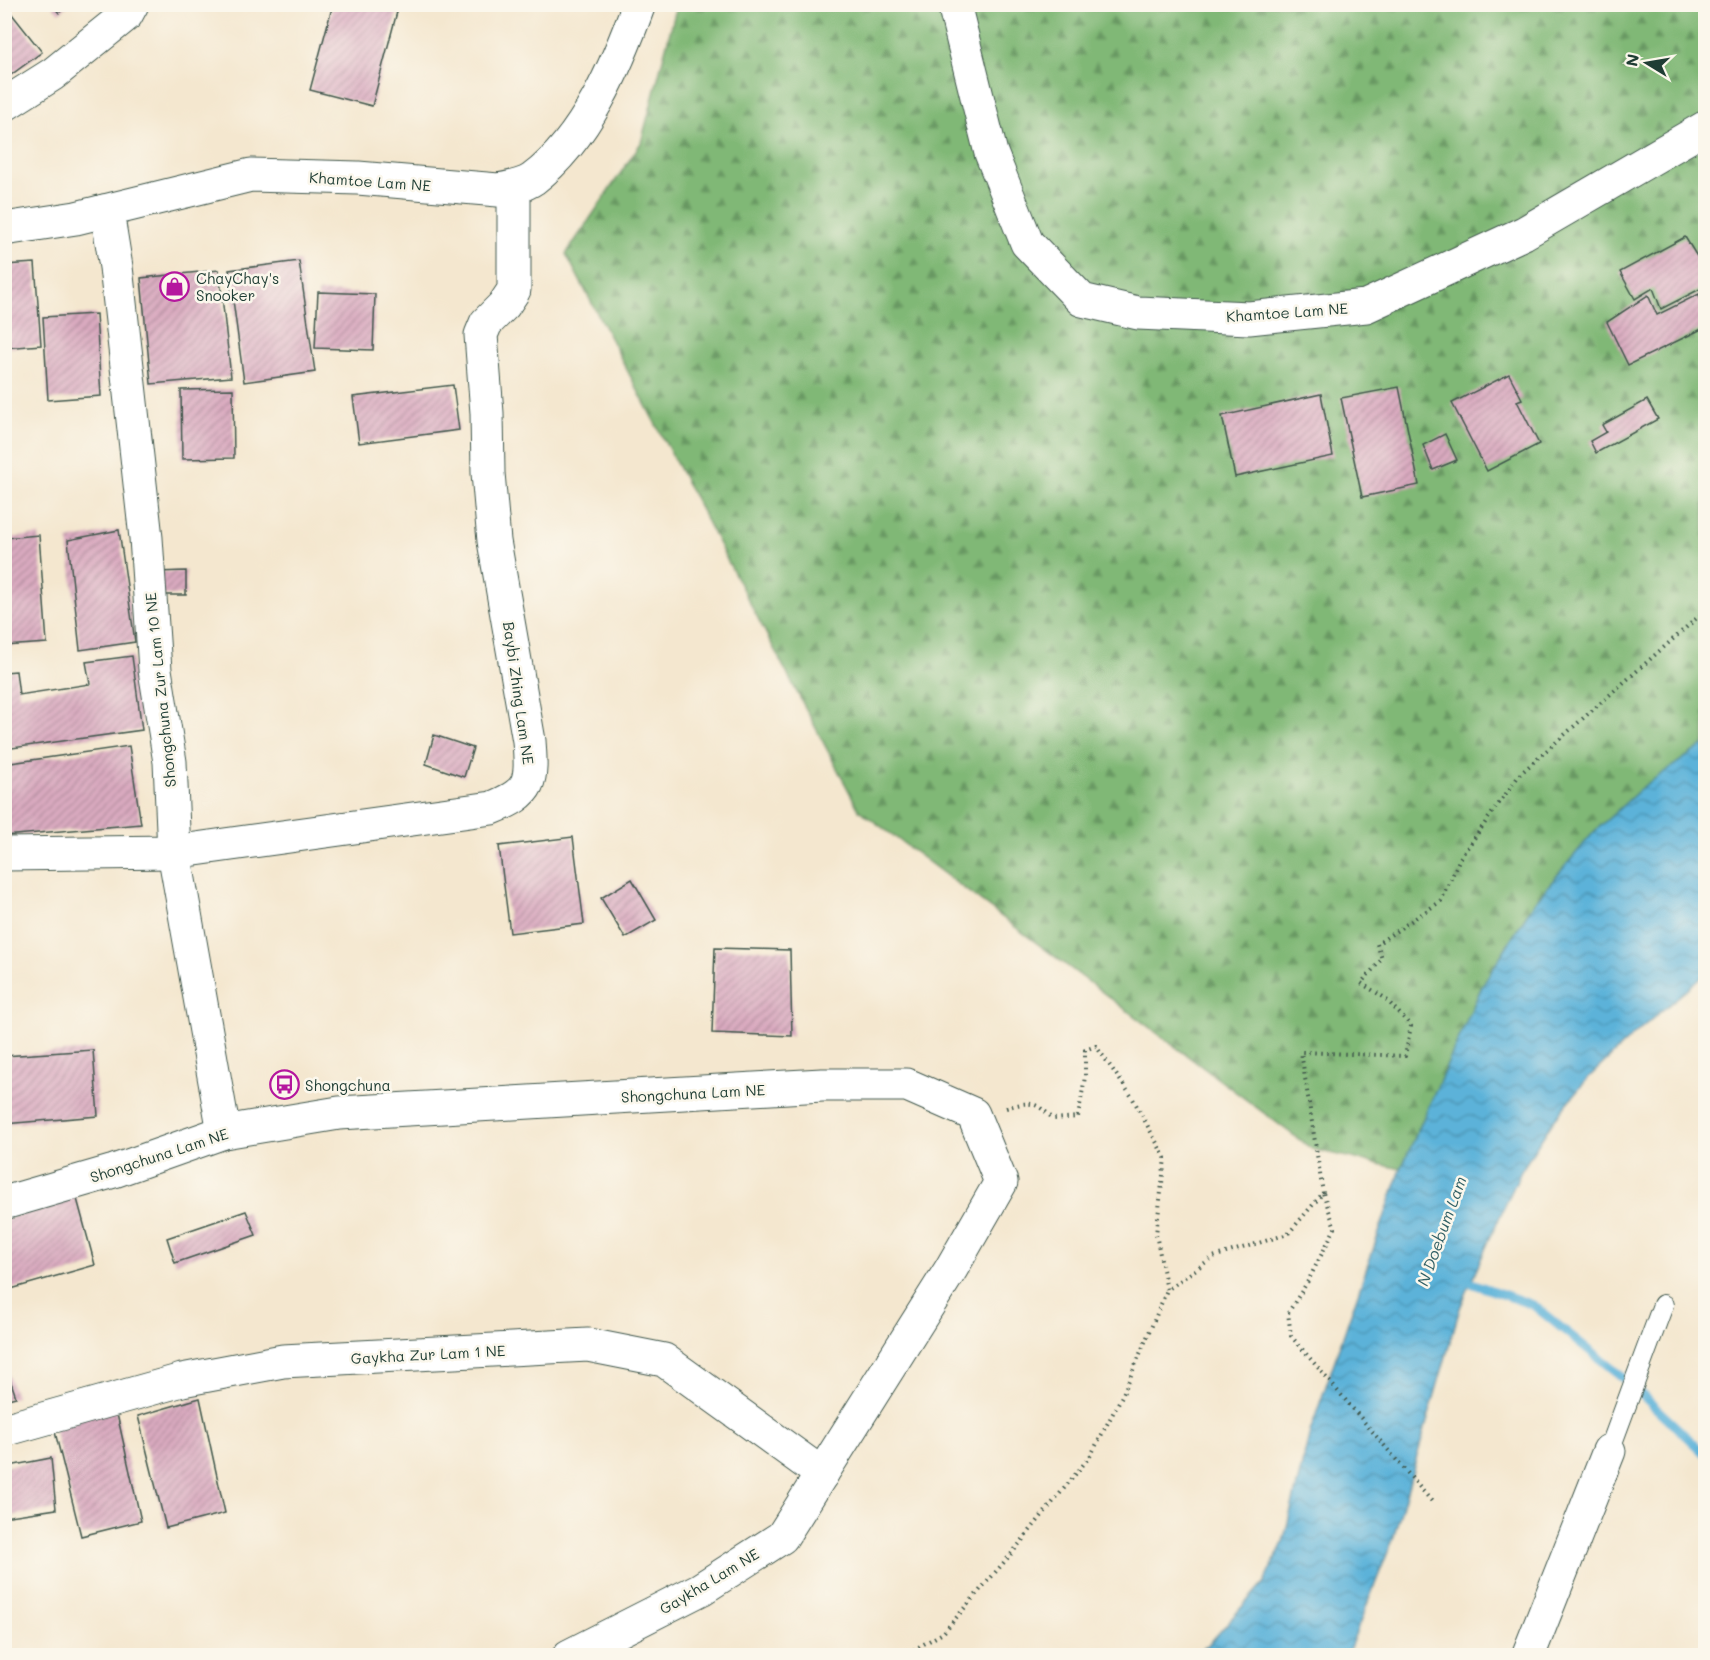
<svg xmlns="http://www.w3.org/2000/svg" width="1710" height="1660" font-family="Mali,sans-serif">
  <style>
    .forest { fill: url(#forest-firs); stroke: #507a55; stroke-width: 1.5 }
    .water { fill: url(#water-waves); stroke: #3e7886; stroke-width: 1.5 }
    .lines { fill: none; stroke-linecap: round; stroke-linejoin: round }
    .stream { stroke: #5cb2d9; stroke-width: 9 }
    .building { fill: url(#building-hatch) }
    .service-casing { stroke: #3f564b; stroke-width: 22 }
    .minor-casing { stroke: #3f564b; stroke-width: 35 }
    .secondary-casing { stroke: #3f564b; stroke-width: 35 }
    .path { stroke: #3f564b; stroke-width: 4; stroke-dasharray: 1.5 4.5; stroke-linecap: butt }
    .service { stroke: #fff; stroke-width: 20 }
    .minor { stroke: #fff; stroke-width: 33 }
    .secondary { stroke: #fff; stroke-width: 33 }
    .labels { text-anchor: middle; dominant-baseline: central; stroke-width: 5; stroke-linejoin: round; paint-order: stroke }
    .street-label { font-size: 15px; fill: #1f3d34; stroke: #fbf7ec }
    .poi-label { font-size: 15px; fill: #1f3d34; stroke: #fbf7ec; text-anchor: start }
    .water-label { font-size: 16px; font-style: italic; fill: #316066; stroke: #fbf7ec }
  </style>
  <defs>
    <pattern id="forest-firs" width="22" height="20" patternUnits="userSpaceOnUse" patternTransform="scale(1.5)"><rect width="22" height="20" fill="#80b876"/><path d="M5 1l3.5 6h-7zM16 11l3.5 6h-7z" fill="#689762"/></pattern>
    <pattern id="water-waves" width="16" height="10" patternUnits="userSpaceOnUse" patternTransform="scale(1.5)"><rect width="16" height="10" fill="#5cb2d9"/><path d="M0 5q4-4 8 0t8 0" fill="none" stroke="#4b92b1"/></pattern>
    <pattern id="building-hatch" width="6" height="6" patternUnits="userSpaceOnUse" patternTransform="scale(1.5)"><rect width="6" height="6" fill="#daaac0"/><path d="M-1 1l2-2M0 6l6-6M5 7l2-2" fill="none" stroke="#b08c9d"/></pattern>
  </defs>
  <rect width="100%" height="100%" fill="#fbf7ec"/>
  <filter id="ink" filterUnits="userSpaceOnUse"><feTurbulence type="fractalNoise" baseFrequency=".0167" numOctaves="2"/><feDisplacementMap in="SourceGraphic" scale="12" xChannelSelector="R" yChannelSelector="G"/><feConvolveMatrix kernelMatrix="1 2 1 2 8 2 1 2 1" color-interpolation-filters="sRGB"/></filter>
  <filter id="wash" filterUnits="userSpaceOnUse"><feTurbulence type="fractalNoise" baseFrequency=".008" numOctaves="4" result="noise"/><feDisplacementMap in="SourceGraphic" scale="24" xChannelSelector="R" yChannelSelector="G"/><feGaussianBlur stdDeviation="1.35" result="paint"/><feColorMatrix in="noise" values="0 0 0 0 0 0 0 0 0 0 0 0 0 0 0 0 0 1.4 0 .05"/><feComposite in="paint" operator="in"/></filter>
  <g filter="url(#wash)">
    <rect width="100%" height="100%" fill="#f4e7cf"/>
    <!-- forest -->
    <path class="forest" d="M677 5H1705V744L1644 786 1594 832 1534 903 1483 984 1401 1169 1312 1149 859 810 566 254 641 143Z"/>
    <!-- water -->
    <path class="water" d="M1705 744V974L1639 1030 1588 1078 1553 1121 1521 1171 1490 1238 1460 1308 1393 1539 1347 1655H1194L1208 1645 1264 1582 1283 1543 1310 1432 1401 1169 1483 984 1534 903 1594 832 1644 786Z"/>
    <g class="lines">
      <!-- stream -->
      <path class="stream" d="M1460 1279 1533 1305 1626 1380 1706 1455"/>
    </g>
    <g id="blocks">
      <!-- building -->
      <g class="building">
        <path d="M4 4 42 52 4 80Z"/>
        <path d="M51 4H69L59 13Z"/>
        <path d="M333 4H396L394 11 397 12 372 106 310 90Z"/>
        <path d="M1685 237 1706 271V286L1661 309 1653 288 1635 299 1620 272Z"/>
        <path d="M299 261 315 372 244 382 229 270Z"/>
        <path d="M35 263 41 345 4 348V265Z"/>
        <path d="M219 270 231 377 151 384 141 278Z"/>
        <path d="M318 292 375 294 373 350 315 348Z"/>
        <path d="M1699 294 1706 317V327L1628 365 1607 322 1648 295 1657 315Z"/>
        <path d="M96 314 101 396 48 400 43 317Z"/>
        <path d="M1509 374 1522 399 1517 401 1539 444 1487 471 1452 403Z"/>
        <path d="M453 385 459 430 359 443 353 397Z"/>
        <path d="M1399 387 1419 485 1362 497 1341 398Z"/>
        <path d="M233 389 234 458 182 459 181 390Z"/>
        <path d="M1321 394 1333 456 1235 477 1222 416Z"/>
        <path d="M1647 400 1658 419 1596 453 1590 441 1606 432 1602 425Z"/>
        <path d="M1445 434 1457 460 1433 470 1423 445Z"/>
        <path d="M119 530 135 642 80 650 68 540Z"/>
        <path d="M39 535 47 643 4 646V538Z"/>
        <path d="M186 571V595H156V572Z"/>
        <path d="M132 656 142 730 5 749V672L16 671 19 695 90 684 86 662Z"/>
        <path d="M434 735 473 748 464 777 426 764Z"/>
        <path d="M129 746 141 824 4 836V764Z"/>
        <path d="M573 837 584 924 510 933 499 846Z"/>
        <path d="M632 879 656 920 625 938 601 898Z"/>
        <path d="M715 948 790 950 792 1036 712 1033Z"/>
        <path d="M93 1050 98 1116 4 1124V1056Z"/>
        <path d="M76 1195 95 1265 4 1291V1220Z"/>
        <path d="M246 1211 256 1235 175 1263 167 1238Z"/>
        <path d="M4 1362 16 1397 4 1400Z"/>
        <path d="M200 1398 225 1513 166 1528 138 1416Z"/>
        <path d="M115 1405 141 1521 81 1536 53 1424Z"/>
        <path d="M51 1458 56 1509 4 1517V1467Z"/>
      </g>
    </g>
  </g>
  <g filter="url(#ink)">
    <use href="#blocks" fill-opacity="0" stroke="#3f564b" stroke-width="1.5"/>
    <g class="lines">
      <defs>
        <path id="service" d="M1609 1451 1663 1305"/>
        <g id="minor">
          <path d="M4 105 53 74 126 15 132 4"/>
          <path d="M104 211 109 224 116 267 146 538 155 670 170 762 174 852 224 1132"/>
          <path d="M4 854 174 852 492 808C532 792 532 782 529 741L494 541 488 473 487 413 481 335 486 323 504 305 514 290V188"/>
          <path d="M4 1203 114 1171 224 1132 339 1113 822 1085H907L973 1114 1001 1182 951 1269 782 1537 701 1589 569 1656"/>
          <path d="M4 1430 182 1380 283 1361 588 1345 664 1360 822 1474"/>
          <path d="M1528 1656 1609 1451"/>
        </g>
        <g id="secondary">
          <path d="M954 4 991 153 1027 243 1082 300 1138 313 1249 318 1366 306 1524 233 1706 127"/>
          <path d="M4 229 76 218 251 175 358 178 498 190C510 188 523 186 533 179 586 139 617 65 639 4"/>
        </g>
      </defs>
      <!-- service casing -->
      <use href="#service" class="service-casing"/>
      <!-- minor casing -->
      <use href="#minor" class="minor-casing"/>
      <!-- secondary casing -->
      <use href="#secondary" class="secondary-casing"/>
      <!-- path -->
      <g class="path">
        <path d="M1006 1108C1029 1101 1036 1101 1053 1119L1078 1117 1085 1077V1050L1096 1046 1132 1097 1165 1158 1156 1234 1167 1290 1213 1257 1288 1234 1323 1193 1335 1228 1308 1281 1288 1313 1291 1336 1434 1504"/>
        <path d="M1323 1193 1301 1052 1405 1056 1411 1026 1385 998 1361 983 1382 959 1377 944 1441 901 1460 858 1520 774 1706 610"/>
        <path d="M903 1656 943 1633 1012 1553 1091 1455 1123 1394 1167 1290"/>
      </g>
      <!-- service -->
      <use href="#service" class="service"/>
      <!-- minor -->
      <use href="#minor" class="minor"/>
      <!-- secondary -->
      <use href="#secondary" class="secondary"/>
    </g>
  </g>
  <!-- icons -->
  <defs>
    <symbol id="shop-ring" viewBox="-11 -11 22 22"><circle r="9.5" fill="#fbf7ec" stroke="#b5179e" stroke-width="1.5"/><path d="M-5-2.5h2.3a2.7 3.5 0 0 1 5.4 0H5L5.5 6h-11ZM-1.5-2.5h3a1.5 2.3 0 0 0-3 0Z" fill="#b5179e"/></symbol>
    <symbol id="bus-ring" viewBox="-11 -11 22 22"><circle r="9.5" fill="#fbf7ec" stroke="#b5179e" stroke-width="1.5"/><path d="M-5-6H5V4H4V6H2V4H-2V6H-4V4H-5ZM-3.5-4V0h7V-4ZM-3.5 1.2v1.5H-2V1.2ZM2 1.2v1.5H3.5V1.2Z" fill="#b5179e"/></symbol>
  </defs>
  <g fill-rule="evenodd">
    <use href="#shop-ring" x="158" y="270" width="33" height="33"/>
    <use href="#bus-ring" x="268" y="1068" width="33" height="33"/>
  </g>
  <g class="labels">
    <!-- street labels -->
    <g class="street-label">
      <text transform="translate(370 181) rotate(4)">Khamtoe Lam NE</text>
      <text transform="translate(1287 312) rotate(-4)">Khamtoe Lam NE</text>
      <text transform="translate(160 690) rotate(-96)">Shongchuna Zur Lam 10 NE</text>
      <text transform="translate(519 693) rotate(82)">Baybi Zhing Lam NE</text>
      <text transform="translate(693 1093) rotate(-3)">Shongchuna Lam NE</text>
      <text transform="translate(159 1155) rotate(-18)">Shongchuna Lam NE</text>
      <text transform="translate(428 1354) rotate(-3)">Gaykha Zur Lam 1 NE</text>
      <text transform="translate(709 1581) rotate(-31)">Gaykha Lam NE</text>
    </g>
    <!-- poi labels -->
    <g class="poi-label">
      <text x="196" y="278">ChayChay's<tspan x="196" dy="17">Snooker</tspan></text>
      <text x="305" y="1085">Shongchuna</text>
    </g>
    <!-- water labels -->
    <g class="water-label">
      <text transform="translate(1441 1231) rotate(-70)">N Doebum Lam</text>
    </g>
  </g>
  <!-- margin -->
  <rect width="1710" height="1660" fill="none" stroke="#fbf7ec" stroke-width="24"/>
  <!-- north arrow -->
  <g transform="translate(1647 63) rotate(281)" stroke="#fbf7ec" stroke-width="4.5" paint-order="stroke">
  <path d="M0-4.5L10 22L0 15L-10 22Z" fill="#1f3d34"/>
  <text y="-9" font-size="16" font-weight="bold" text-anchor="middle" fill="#1f3d34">N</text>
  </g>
</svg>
